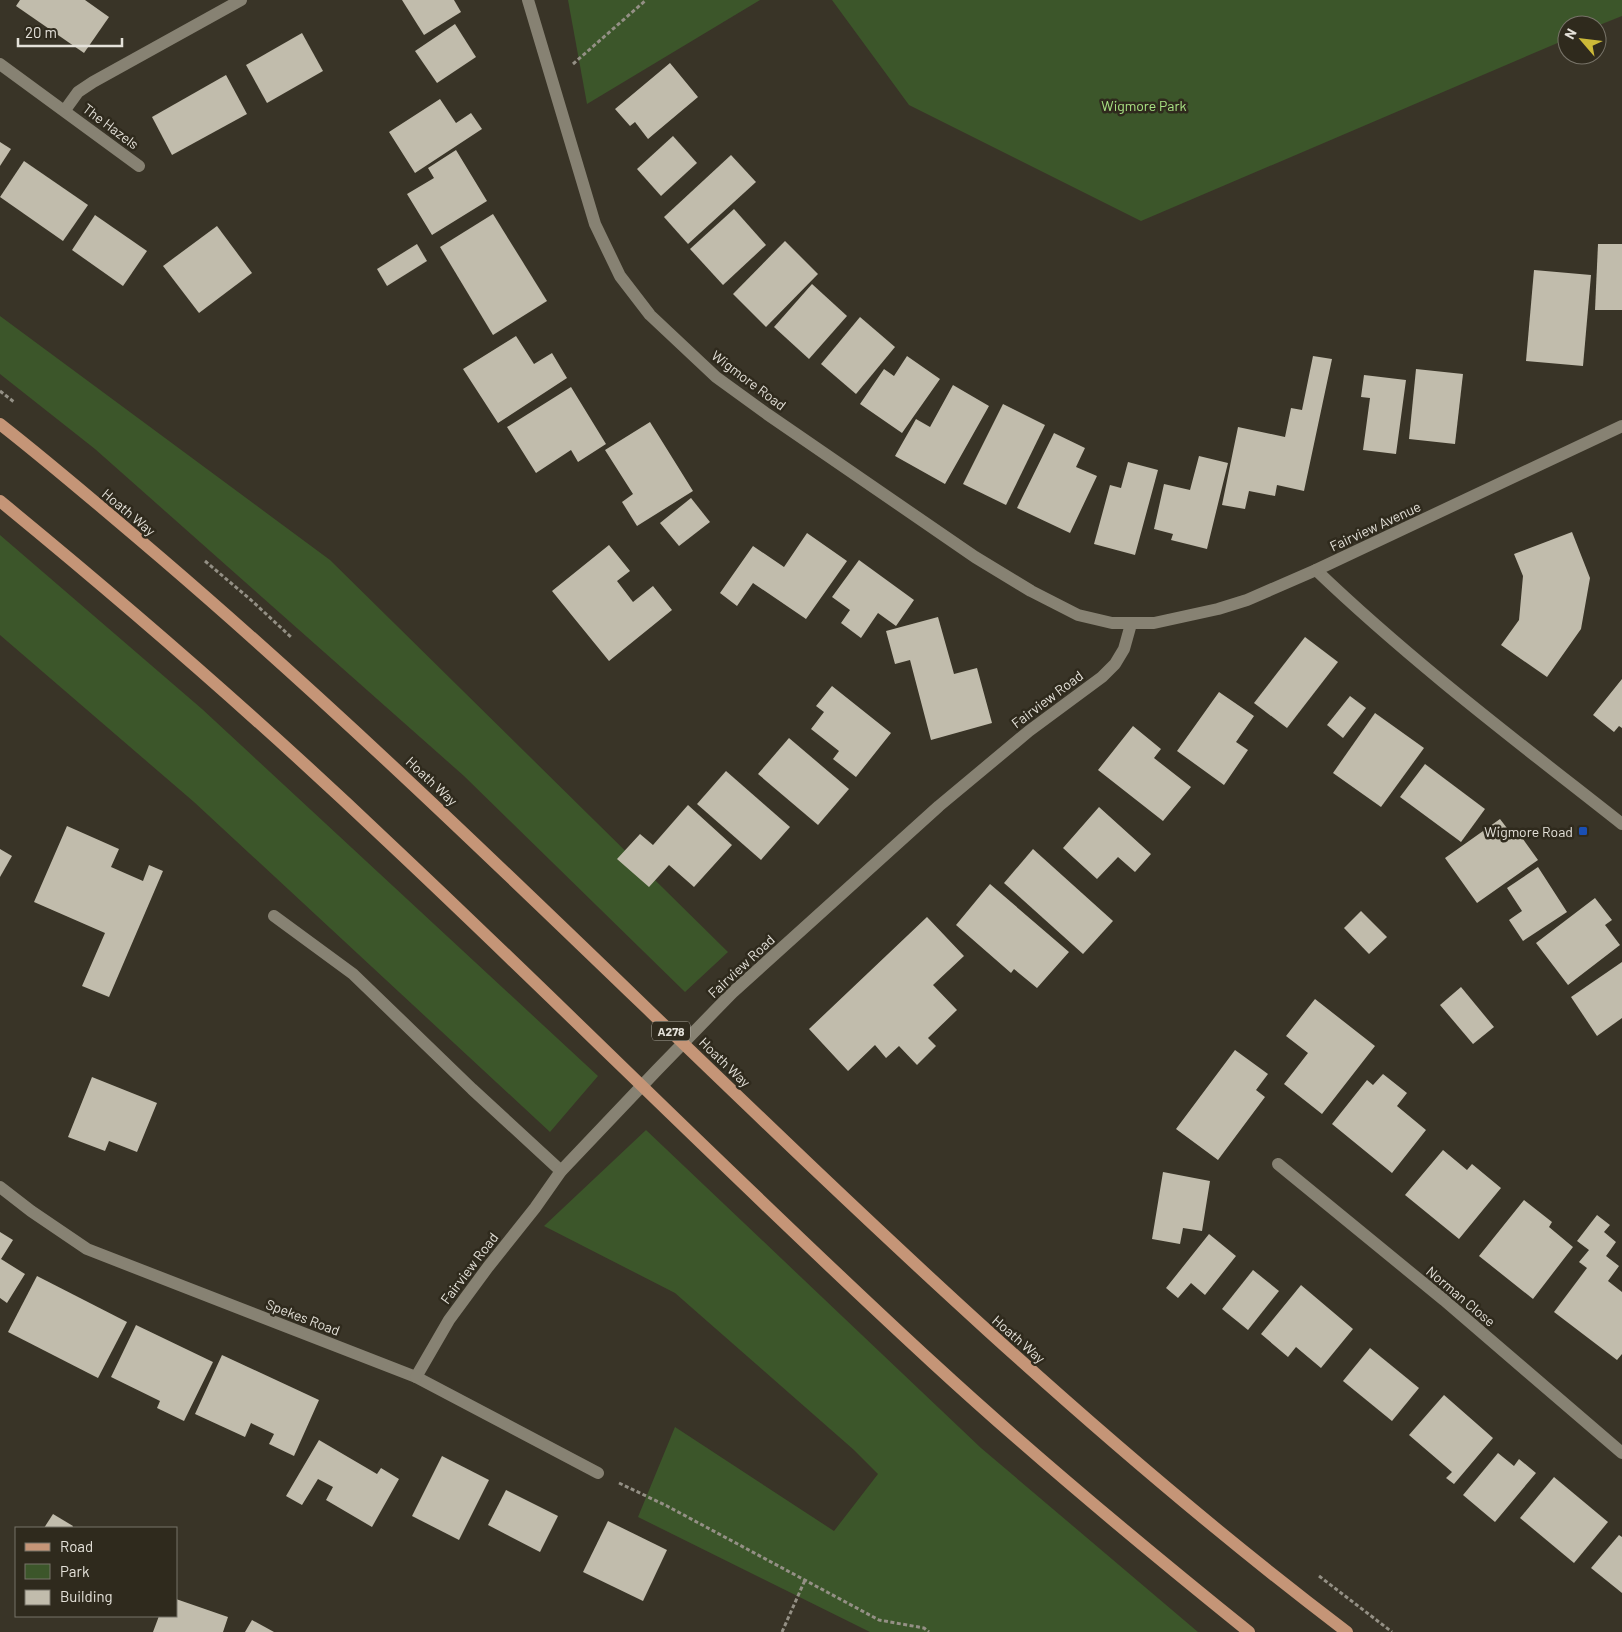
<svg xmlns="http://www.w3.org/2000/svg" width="1622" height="1632" font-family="Barlow,sans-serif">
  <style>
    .green { fill: #3c562a }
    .building { fill: #c1bcac }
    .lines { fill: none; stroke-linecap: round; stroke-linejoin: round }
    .path { stroke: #949085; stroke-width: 3; stroke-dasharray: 4 2.5; stroke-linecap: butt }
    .service { stroke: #878273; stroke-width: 12 }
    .minor { stroke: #878273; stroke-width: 12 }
    .tertiary { stroke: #878273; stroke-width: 12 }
    .primary { stroke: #c59577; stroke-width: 12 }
    .transit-dot { fill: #1a4fb4; stroke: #2f2a1d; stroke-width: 2 }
    .labels { text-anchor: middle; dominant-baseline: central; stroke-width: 5; stroke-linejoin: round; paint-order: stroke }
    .shield { fill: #2f2a1d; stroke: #aeaaa1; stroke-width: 1 }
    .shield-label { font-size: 12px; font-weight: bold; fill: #e4e1d9 }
    .park-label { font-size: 14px; fill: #a9e283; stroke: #2f2a1d }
    .street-label { font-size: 14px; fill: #e4e1d9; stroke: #2f2a1d }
    .poi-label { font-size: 14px; fill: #e4e1d9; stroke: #2f2a1d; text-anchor: end }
  </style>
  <rect width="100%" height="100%" fill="#393427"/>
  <!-- green -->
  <g class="green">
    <path d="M568 0H760L587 104Z"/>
    <path d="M832 0H1622V16L1597 26 1567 25V39L1141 221 909 105Z"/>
    <path d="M0 316 330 560 728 952 685 992 464 776 95 449 0 374Z"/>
    <path d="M0 535 202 709 598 1076 550 1132 194 802 0 635Z"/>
    <path d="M646 1130 981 1448 1198 1632H870L638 1517 675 1427 834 1531 878 1474 854 1450 675 1293 544 1226Z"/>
  </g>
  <!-- building -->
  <g class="building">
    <path d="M20 0H85L109 17 84 53 16 6Z"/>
    <path d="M402 0H454L461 12 424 35Z"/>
    <path d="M455 24 476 57 437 83 415 51Z"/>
    <path d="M302 33 323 71 267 103 246 65Z"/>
    <path d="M670 63 698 97 648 139 635 122 630 126 615 109Z"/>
    <path d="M226 75 247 114 172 155 152 117Z"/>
    <path d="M440 99 456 123 471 113 482 129 415 173 389 132Z"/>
    <path d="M673 136 697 163 661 196 637 169Z"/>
    <path d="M0 142 11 149 0 166Z"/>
    <path d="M456 150 487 201 432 235 407 194 434 178 428 168Z"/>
    <path d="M731 155 756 182 688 244 664 217Z"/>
    <path d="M24 161 88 205 63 241 0 197Z"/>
    <path d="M734 209 766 245 723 285 690 249Z"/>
    <path d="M493 214 547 301 493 335 440 247Z"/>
    <path d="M95 215 147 251 123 286 72 250Z"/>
    <path d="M217 226 252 273 199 313 163 266Z"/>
    <path d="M785 241 818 274 766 327 733 294Z"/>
    <path d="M417 244 427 261 387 286 377 269Z"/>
    <path d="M1598 244H1622V310H1595Z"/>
    <path d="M1534 270 1591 275 1583 366 1526 361Z"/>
    <path d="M812 284 847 316 809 359 774 327Z"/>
    <path d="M860 317 895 347 856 394 821 364Z"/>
    <path d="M516 336 534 364 552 353 567 378 498 423 463 369Z"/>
    <path d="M907 356 940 379 902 433 860 404 884 369 894 376Z"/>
    <path d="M1313 356 1332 359 1304 491 1277 485 1275 496 1249 491 1245 509 1222 505 1238 427 1285 437 1291 408 1302 410Z"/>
    <path d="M1416 369 1463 374 1455 444 1409 439Z"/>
    <path d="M1364 375 1406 380 1396 454 1363 450 1370 398 1361 397Z"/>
    <path d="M953 385 989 406 945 484 895 456 916 419 930 427Z"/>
    <path d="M571 387 606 444 578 462 571 450 536 473 507 427Z"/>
    <path d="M1003 404 1045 425 1006 505 963 484Z"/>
    <path d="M650 422 693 491 637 526 622 502 633 494 605 450Z"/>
    <path d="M1054 433 1085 448 1076 467 1097 476 1070 533 1017 508Z"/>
    <path d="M1199 456 1228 463 1207 549 1171 540 1173 534 1154 529 1164 484 1190 490Z"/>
    <path d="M1128 462 1158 470 1135 555 1094 544 1110 485 1121 488Z"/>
    <path d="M691 498 710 522 679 546 660 523Z"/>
    <path d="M1572 532 1590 578 1581 629 1547 677 1501 645 1519 620 1523 576 1514 554Z"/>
    <path d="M807 533 847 561 806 619 753 583 737 606 720 593 753 546 784 567Z"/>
    <path d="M609 545 630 571 617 581 633 602 653 586 672 610 609 661 552 591Z"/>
    <path d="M859 560 914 600 896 626 878 613 861 638 841 623 850 610 832 597Z"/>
    <path d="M938 617 954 674 977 668 992 723 931 740 910 660 895 664 886 631Z"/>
    <path d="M1305 637 1338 662 1287 728 1254 703Z"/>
    <path d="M1622 679V728L1619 726 1614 732 1593 715Z"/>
    <path d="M832 686 891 733 856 777 833 759 839 751 811 729 824 712 816 706Z"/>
    <path d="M1219 692 1254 716 1236 742 1248 750 1224 785 1177 751Z"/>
    <path d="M1350 696 1366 708 1343 738 1327 725Z"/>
    <path d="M1375 713 1424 748 1381 807 1333 773Z"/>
    <path d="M1133 726 1161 749 1154 758 1191 787 1163 821 1098 770Z"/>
    <path d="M789 738 849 789 818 825 758 774Z"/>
    <path d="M1425 764 1485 809 1461 842 1400 797Z"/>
    <path d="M726 771 790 827 761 860 697 804Z"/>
    <path d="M688 805 732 845 694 887 669 865 649 887 617 859 640 834 653 845Z"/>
    <path d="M1099 807 1151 854 1135 872 1118 857 1097 879 1063 848Z"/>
    <path d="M1500 819 1513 836 1518 832 1538 860 1477 903 1445 858Z"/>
    <path d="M67 826 119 849 111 867 143 881 149 865 163 871 109 997 82 986 105 933 34 902Z"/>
    <path d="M0 849 12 856 0 877Z"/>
    <path d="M1033 849 1113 921 1083 954 1004 883Z"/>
    <path d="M1538 867 1567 912 1523 941 1509 920 1522 911 1507 888Z"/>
    <path d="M990 884 1069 952 1037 988 1014 969 1011 973 956 925Z"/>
    <path d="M1595 898 1612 920 1605 925 1620 945 1568 985 1536 943Z"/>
    <path d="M1361 911 1387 937 1369 954 1344 928Z"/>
    <path d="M927 917 964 956 933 985 957 1010 928 1038 936 1046 917 1065 899 1046 886 1058 875 1045 848 1071 809 1029Z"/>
    <path d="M1622 962V1018L1597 1036 1571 997Z"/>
    <path d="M1461 987 1494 1027 1473 1044 1440 1005Z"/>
    <path d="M1315 999 1375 1046 1322 1114 1284 1084 1308 1053 1286 1036Z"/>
    <path d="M1235 1050 1268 1074 1256 1090 1265 1097 1218 1160 1176 1129Z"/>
    <path d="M1383 1074 1407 1093 1397 1106 1426 1130 1392 1173 1332 1124 1367 1080 1373 1085Z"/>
    <path d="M92 1077 157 1103 137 1152 109 1141 105 1151 68 1137Z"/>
    <path d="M1443 1150 1467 1170 1472 1164 1501 1188 1459 1239 1405 1195Z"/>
    <path d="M1163 1172 1210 1181 1202 1231 1183 1228 1180 1244 1152 1239Z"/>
    <path d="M1524 1200 1552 1222 1549 1227 1573 1247 1533 1299 1479 1256Z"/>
    <path d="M1597 1215 1610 1225 1604 1232 1616 1242 1606 1256 1619 1266 1608 1281 1622 1292V1354L1617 1360 1554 1312 1587 1268 1579 1262 1589 1250 1577 1241Z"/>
    <path d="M0 1232 13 1240 1 1259 25 1274 7 1303 0 1298Z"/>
    <path d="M1209 1234 1236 1256 1205 1295 1191 1283 1178 1298 1166 1288Z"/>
    <path d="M1253 1270 1279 1291 1248 1330 1222 1309Z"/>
    <path d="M37 1276 127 1322 98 1378 8 1332Z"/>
    <path d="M1301 1285 1353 1329 1321 1368 1296 1347 1288 1357 1261 1334Z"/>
    <path d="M136 1325 213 1362 184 1421 157 1408 160 1401 111 1377Z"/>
    <path d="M1370 1348 1419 1388 1392 1421 1343 1381Z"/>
    <path d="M222 1355 319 1400 294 1456 269 1444 274 1434 251 1423 245 1437 195 1414Z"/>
    <path d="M1444 1395 1493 1438 1454 1484 1446 1478 1452 1472 1409 1435Z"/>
    <path d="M319 1440 377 1474 381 1468 399 1479 372 1527 326 1500 333 1487 318 1479 302 1505 286 1496Z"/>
    <path d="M1498 1453 1514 1466 1519 1459 1536 1473 1495 1522 1463 1495Z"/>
    <path d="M442 1456 489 1480 459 1540 412 1516Z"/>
    <path d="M1554 1477 1608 1522 1574 1563 1520 1518Z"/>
    <path d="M506 1490 558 1516 540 1552 488 1525Z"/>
    <path d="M53 1514 73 1526 72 1528H44Z"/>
    <path d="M608 1521 667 1550 643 1601 583 1572Z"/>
    <path d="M1619 1535 1622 1537V1593L1591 1568Z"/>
    <path d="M176 1599 228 1617 223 1632H153L159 1616H176Z"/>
    <path d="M252 1620 274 1632H245Z"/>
  </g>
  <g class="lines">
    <!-- path -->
    <g class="path">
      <path d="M573 64 646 0"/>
      <path d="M0 391 14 402"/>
      <path d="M205 561 251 600 291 637"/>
      <path d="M619 1483 667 1506 879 1620 924 1628 929 1632"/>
      <path d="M1319 1576 1392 1632"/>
      <path d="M782 1632 805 1580"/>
    </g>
    <!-- service -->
    <path class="service" d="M274 916 353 974 472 1089 561 1171"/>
    <!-- minor -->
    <g class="minor">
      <path d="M0 64 139 166"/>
      <path d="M65 110 78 92 93 82 241 0"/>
      <path d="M1316 570C1412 662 1518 742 1622 824"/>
      <path d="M1278 1164 1444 1300 1622 1453"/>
      <path d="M0 1187 31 1211 87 1249 416 1377 598 1473"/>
      <path d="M416 1377 449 1320 488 1267 535 1208 561 1171 657 1070 732 993 939 806 1029 731 1102 677 1115 664 1124 649 1131 624"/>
    </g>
    <!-- tertiary -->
    <path class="tertiary" d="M528 0 595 224 620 276 650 315 716 377 767 414 975 557 1031 591 1078 615 1112 623H1154L1218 609 1247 600 1316 570 1622 426"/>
    <!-- primary -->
    <g class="primary">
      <path d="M0 424C55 467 108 513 161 558 566 905 921 1309 1347 1632"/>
      <path d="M0 501C133 610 263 723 388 842 571 1014 748 1193 933 1363 1035 1457 1141 1545 1249 1632"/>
    </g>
  </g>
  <!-- markers -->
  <rect class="transit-dot" x="1578" y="826" width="10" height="10" rx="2.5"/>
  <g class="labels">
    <!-- shield labels -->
    <rect class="shield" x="652" y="1021.5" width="38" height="19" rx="4"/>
    <g class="shield-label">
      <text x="671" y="1031">A278</text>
    </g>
    <!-- park labels -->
    <g class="park-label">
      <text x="1144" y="105">Wigmore Park</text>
    </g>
    <!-- street labels -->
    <g class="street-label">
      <text transform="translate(111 126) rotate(37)">The Hazels</text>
      <text transform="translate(749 380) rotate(37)">Wigmore Road</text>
      <text transform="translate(129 512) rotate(40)">Hoath Way</text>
      <text transform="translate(1375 526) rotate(-25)">Fairview Avenue</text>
      <text transform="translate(1047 699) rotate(-37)">Fairview Road</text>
      <text transform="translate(432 781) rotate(43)">Hoath Way</text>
      <text transform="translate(741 966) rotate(-43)">Fairview Road</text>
      <text transform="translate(725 1062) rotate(44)">Hoath Way</text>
      <text transform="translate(469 1268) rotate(-53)">Fairview Road</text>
      <text transform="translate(1461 1296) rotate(40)">Norman Close</text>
      <text transform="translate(303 1317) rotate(21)">Spekes Road</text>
      <text transform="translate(1019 1339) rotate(41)">Hoath Way</text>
    </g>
    <!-- poi labels -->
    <g class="poi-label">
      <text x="1573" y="831">Wigmore Road</text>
    </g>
  </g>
  <!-- legend -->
  <rect x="15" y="1527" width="162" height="90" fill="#2f2a1d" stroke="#777368"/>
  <rect x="25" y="1543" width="25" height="8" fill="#c59577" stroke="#777368"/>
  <text x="60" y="1552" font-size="15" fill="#e4e1d9">Road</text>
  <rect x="25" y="1564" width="25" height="15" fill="#3c562a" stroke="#777368"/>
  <text x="60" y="1577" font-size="15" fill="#e4e1d9">Park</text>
  <rect x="25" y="1590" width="25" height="15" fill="#c1bcac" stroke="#777368"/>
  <text x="60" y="1602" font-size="15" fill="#e4e1d9">Building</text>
  <!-- north arrow -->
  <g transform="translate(1582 40) rotate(298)"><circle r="24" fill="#2f2a1d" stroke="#777368"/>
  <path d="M0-4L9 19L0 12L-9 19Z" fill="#ccb938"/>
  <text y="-8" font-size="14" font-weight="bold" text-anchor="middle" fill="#e4e1d9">N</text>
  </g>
  <!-- scale -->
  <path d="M18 38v8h104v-8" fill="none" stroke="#e4e1d9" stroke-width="2.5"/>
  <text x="25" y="38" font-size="15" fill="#e4e1d9" stroke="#2f2a1d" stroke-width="4" paint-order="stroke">20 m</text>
</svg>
